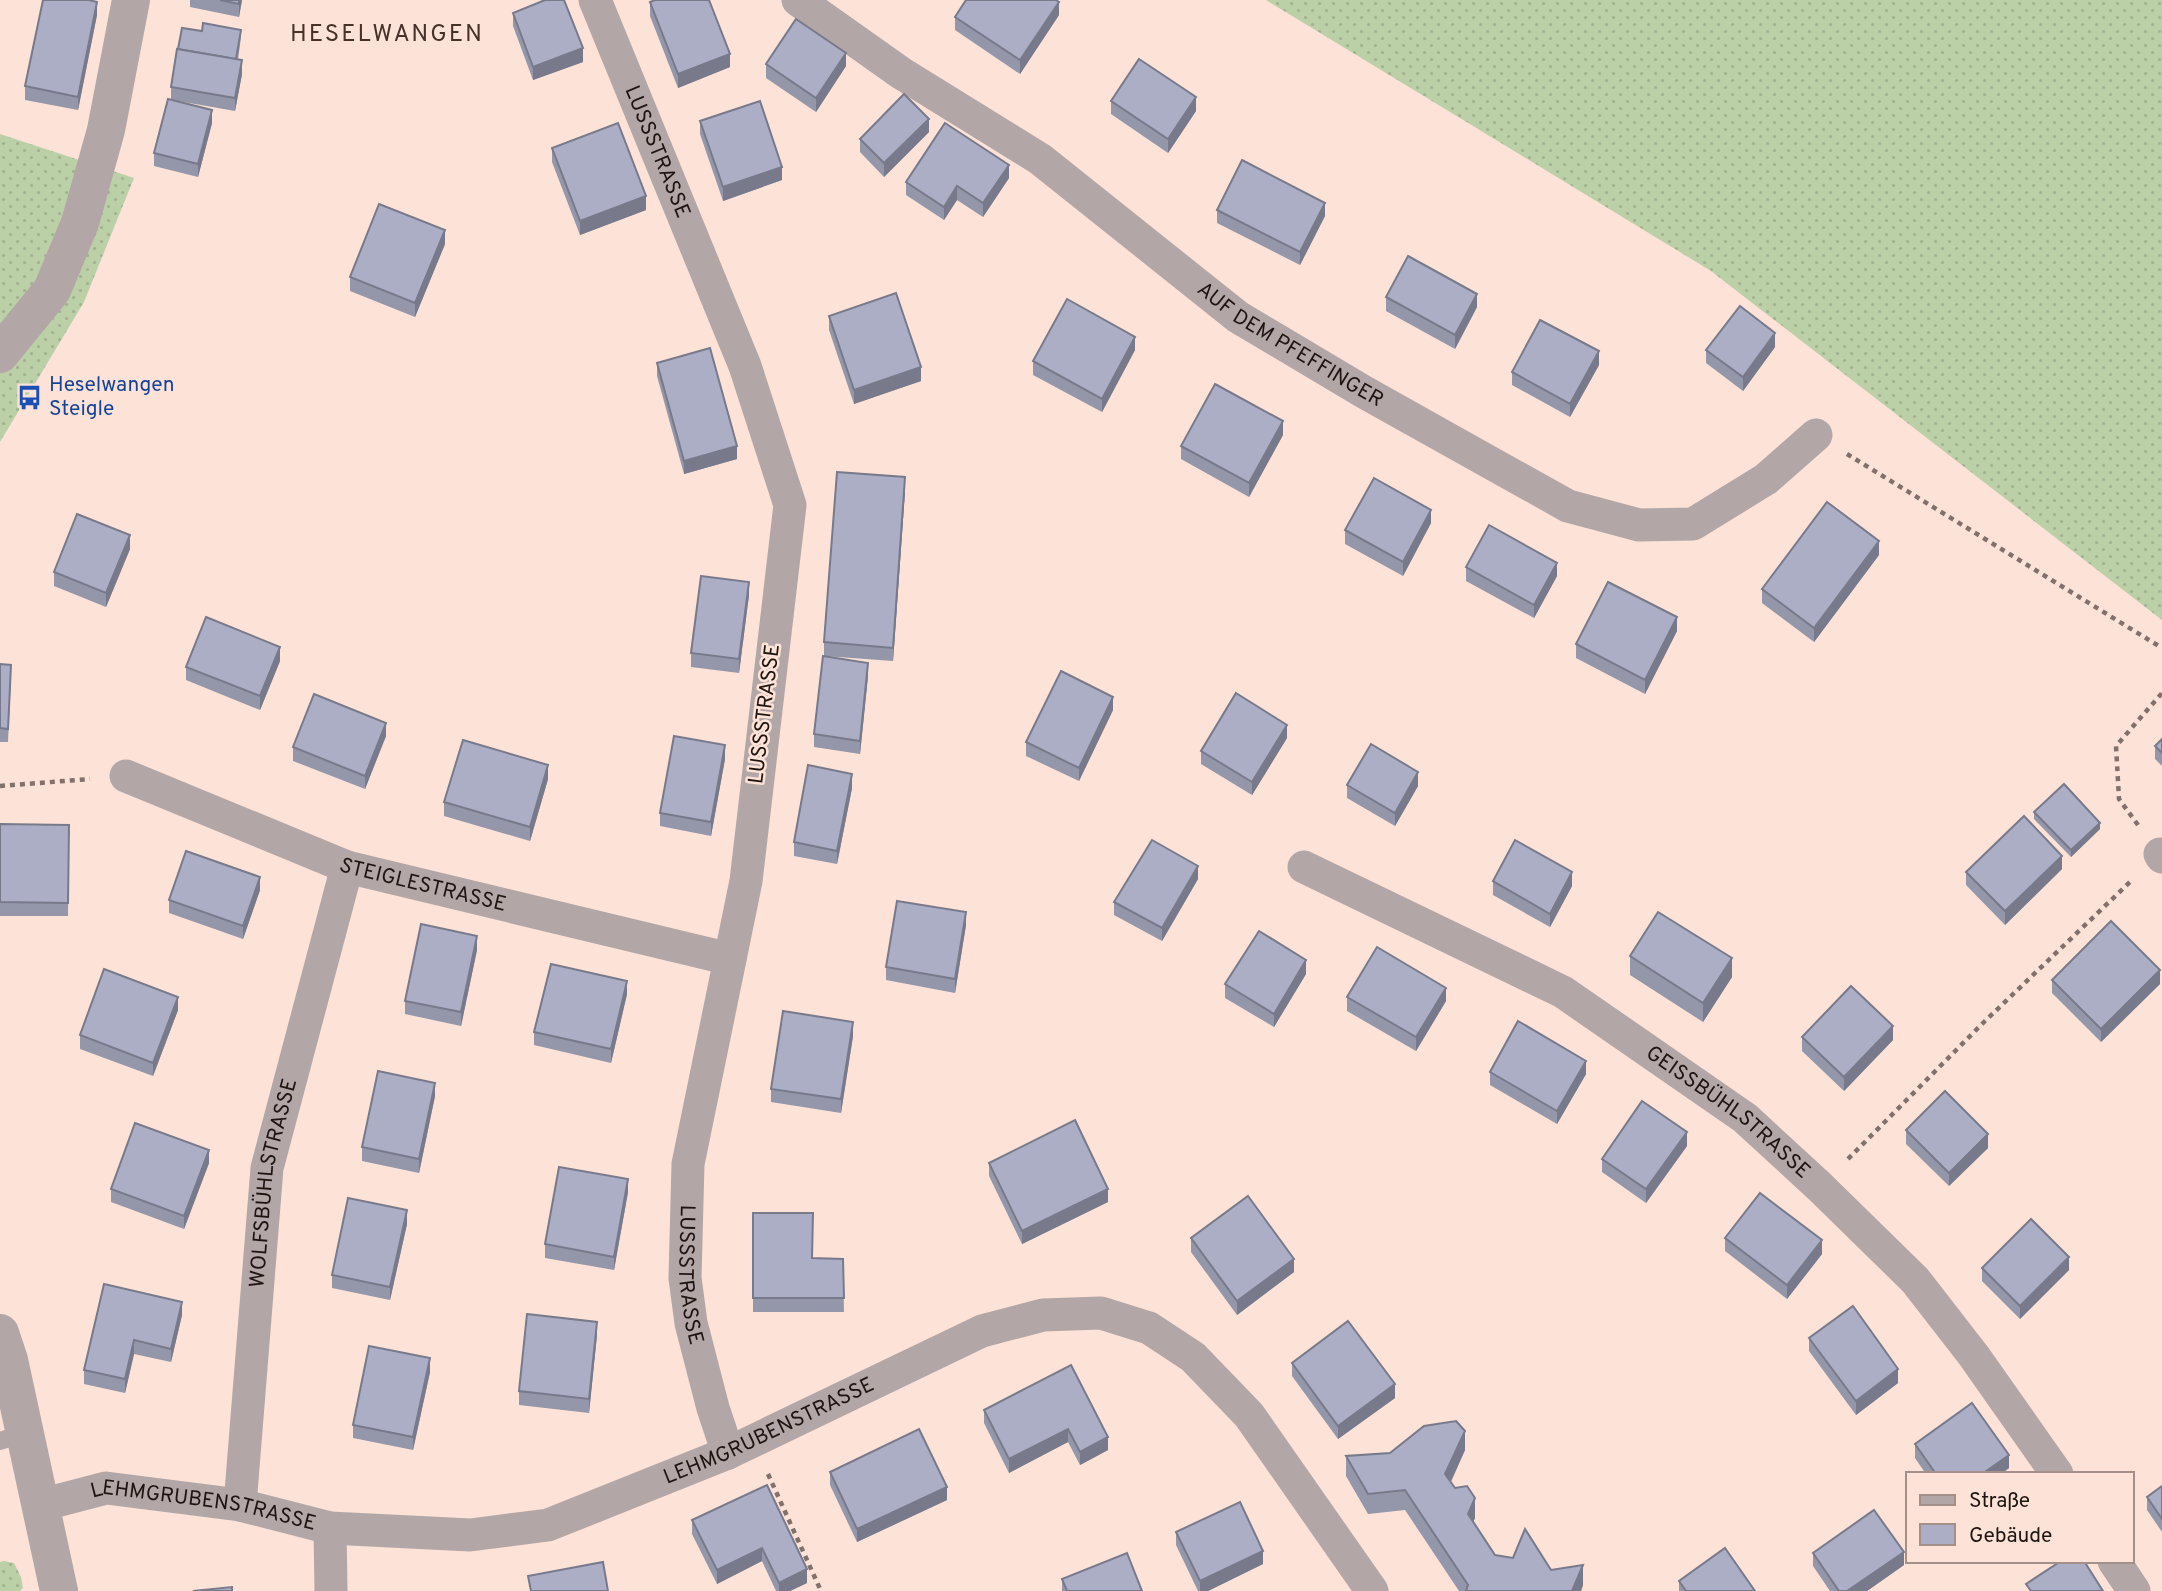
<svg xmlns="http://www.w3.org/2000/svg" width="2162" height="1591" font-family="Overpass,sans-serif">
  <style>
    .grass { fill: url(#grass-dots) }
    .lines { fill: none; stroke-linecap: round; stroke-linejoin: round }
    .path { stroke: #82716a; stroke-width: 4.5; stroke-dasharray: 5 5; stroke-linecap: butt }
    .service { stroke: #b3a6a6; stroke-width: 18 }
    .minor { stroke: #b3a6a6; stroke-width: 33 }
    .tertiary { stroke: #b3a6a6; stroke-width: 38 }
    .wall { fill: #9496aa }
    .shaded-wall { fill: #787a8b }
    .building { fill: #acaec6; stroke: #787a8b; stroke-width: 2 }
    .labels { text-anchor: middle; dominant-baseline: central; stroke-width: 5; stroke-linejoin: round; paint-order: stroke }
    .street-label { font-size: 21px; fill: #1e1511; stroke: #fde2d7 }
    .transit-label { font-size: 21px; fill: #164399; stroke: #fde2d7; text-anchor: start }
    .quarter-label { font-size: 24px; letter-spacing: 2px; fill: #47322a; stroke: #fde2d7 }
  </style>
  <defs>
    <pattern id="grass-dots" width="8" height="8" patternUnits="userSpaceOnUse" patternTransform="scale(1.75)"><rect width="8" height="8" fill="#bcd0a8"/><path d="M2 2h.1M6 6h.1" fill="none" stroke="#a1b290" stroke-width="1.8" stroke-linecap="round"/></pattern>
  </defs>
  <rect width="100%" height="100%" fill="#fde2d7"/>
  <!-- grass -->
  <g class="grass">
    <path d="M1266 0H2162V620L1711 271Z"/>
    <path d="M0 134 134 178 84 302 0 442Z"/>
    <path d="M4 1561 14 1563 21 1577 23 1588 20 1591H0V1562Z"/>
  </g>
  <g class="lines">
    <!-- path -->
    <g class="path">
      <path d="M1847 454 2162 648"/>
      <path d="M0 786 90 779"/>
      <path d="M2138 825 2119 799 2116 746 2162 693"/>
      <path d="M1848 1159 1983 1023 2131 881"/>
      <path d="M768 1474 821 1591"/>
    </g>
    <!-- service -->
    <path class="service" d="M0 1441 25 1433"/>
    <!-- minor -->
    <g class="minor">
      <path id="s1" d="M595 0 745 366 790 505 746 881 688 1164 685 1278 691 1323 713 1408 728 1453"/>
      <path id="s2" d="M798 0 901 73 1040 159 1238 317 1364 392 1568 506 1639 525 1693 524 1766 479 1816 435"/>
      <path id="s3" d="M126 776 347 867 730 959"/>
      <path d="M2160 854 2162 857"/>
      <path id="s4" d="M1304 867 1563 992 1745 1118 1820 1187 1915 1280 1974 1356 2057 1474"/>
      <path id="s5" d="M41 1505 106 1488 240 1505 330 1528 470 1535 548 1525 728 1453 982 1331 1043 1315 1101 1313 1149 1328 1193 1357 1249 1415 1372 1591"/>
      <path id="s6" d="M240 1505 267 1168 347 867"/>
      <path d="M330 1528 331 1591"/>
      <path d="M2114 1561 2134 1591"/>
    </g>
    <!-- tertiary -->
    <g class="tertiary">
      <path d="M0 354 52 290 80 223 106 130 131 0"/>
      <path d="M0 1333 9 1360 59 1591"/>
    </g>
  </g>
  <!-- wall -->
  <g class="wall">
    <path d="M190 0H242L239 17 190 7Z"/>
    <path d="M650 2 730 67 678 88 650 16Z"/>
    <path d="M513 13 583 62 533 80 513 26Z"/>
    <path d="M97 15 78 110 25 100V86Z"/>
    <path d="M1059 15 1020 74 955 30V17Z"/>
    <path d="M202 31 241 37 238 60 242 74 235 111 178 101 212 123 198 177 154 166V153L171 100V87L178 49Z"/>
    <path d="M766 64 846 66 816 112 766 78Z"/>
    <path d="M1111 101 1196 111 1168 153 1111 114Z"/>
    <path d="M700 121 782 180 723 201 700 134Z"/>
    <path d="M929 132 884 177 860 152V139Z"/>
    <path d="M552 148 646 210 580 235 552 162Z"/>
    <path d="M1009 178 983 217 957 200 944 220 906 195V182Z"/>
    <path d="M1217 210 1325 216 1300 265 1217 223Z"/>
    <path d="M445 244 415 317 350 291V277Z"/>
    <path d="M1386 297 1477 307 1455 349 1386 311Z"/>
    <path d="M829 316 921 381 854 404 829 330Z"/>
    <path d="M1775 347 1743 391 1706 363V350Z"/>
    <path d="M1135 350 1102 412 1033 375V361Z"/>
    <path d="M657 363 737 459 684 474 657 376Z"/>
    <path d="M1599 365 1570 417 1512 385V372Z"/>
    <path d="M1283 435 1249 497 1181 459V446Z"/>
    <path d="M905 491 893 661 824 656V642Z"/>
    <path d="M1431 523 1403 576 1345 544V530Z"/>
    <path d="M130 549 106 607 54 586V572Z"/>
    <path d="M1879 555 1814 642 1762 603V589Z"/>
    <path d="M1466 567 1557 576 1534 618 1466 581Z"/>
    <path d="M749 595 739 673 691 667V653Z"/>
    <path d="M1677 631 1645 694 1576 658V644Z"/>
    <path d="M280 661 260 710 186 680V667Z"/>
    <path d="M0 664 11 678 8 742H0Z"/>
    <path d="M868 676 860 754 814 747V734Z"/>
    <path d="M1113 710 1079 781 1026 756V742Z"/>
    <path d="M386 736 365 789 293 761V747Z"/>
    <path d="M1287 738 1252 795 1201 764V751Z"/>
    <path d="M2162 739V766L2155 759V746Z"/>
    <path d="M725 759 711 836 660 826V813Z"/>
    <path d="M548 779 530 841 444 816V802Z"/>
    <path d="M1347 785 1418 786 1395 826 1347 798Z"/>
    <path d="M852 788 837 864 794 856V842Z"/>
    <path d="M2034 812 2100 829 2071 857 2034 819Z"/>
    <path d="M0 824 69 825 68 916H0Z"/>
    <path d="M2062 869 2005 925 1966 885V872Z"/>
    <path d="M1198 879 1162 941 1114 915V902Z"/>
    <path d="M1493 881 1572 886 1550 927 1493 895Z"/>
    <path d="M260 890 243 939 169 913V900Z"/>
    <path d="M966 925 955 993 886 980V967Z"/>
    <path d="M477 950 461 1026 405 1014V1001Z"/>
    <path d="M1630 956 1732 977 1703 1022 1630 975Z"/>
    <path d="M1306 974 1274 1027 1225 998V984Z"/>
    <path d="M2052 980 2160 984 2101 1042 2052 993Z"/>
    <path d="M627 994 611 1063 534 1045V1032Z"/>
    <path d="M1347 997 1446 1001 1416 1051 1347 1011Z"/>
    <path d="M178 1010 153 1076 80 1049V1035Z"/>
    <path d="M853 1036 841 1113 771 1102V1089Z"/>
    <path d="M1802 1037 1893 1040 1844 1091 1802 1051Z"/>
    <path d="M1490 1072 1586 1074 1557 1124 1490 1085Z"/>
    <path d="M435 1096 419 1173 362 1161V1147Z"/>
    <path d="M1906 1130 1988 1148 1949 1186 1906 1144Z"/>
    <path d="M1687 1146 1646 1203 1602 1172V1159Z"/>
    <path d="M209 1163 184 1229 111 1202V1189Z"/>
    <path d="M989 1163 1108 1202 1022 1244 989 1176Z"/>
    <path d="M628 1192 614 1270 545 1258V1244Z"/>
    <path d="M753 1213 812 1258 843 1259 844 1312H753Z"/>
    <path d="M407 1224 390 1300 332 1288V1275Z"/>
    <path d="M1191 1238 1294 1272 1237 1315 1191 1252Z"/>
    <path d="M1725 1238 1822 1254 1787 1299 1725 1251Z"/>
    <path d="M1982 1268 2069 1270 2020 1319 1982 1281Z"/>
    <path d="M104 1284 182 1315 171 1362 134 1354 125 1393 84 1384V1370Z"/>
    <path d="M597 1335 589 1413 519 1405V1391Z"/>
    <path d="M1809 1338 1898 1383 1856 1415 1809 1351Z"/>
    <path d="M1292 1363 1395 1398 1338 1439 1292 1376Z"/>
    <path d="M430 1372 413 1450 353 1438V1425Z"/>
    <path d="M984 1410 1108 1437V1450L1080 1465 1068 1442 1009 1473 984 1423Z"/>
    <path d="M1915 1444 2009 1468 2001 1474H1926L1915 1458Z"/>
    <path d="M1465 1450 1451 1482 1475 1518 1473 1522 1495 1555 1551 1570 1583 1585 1581 1591H1459L1405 1510 1368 1514 1346 1476V1456L1390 1453Z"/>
    <path d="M830 1472 947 1500 857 1542 830 1485Z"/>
    <path d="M767 1485 807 1583 790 1591H776L762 1561 717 1584 692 1534V1520Z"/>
    <path d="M2162 1486V1532L2147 1510V1497Z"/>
    <path d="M1176 1532 1263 1564 1208 1591H1198L1176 1545Z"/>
    <path d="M1813 1553 1904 1565 1867 1591H1830L1813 1566Z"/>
    <path d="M1062 1579 1142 1591H1062Z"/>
    <path d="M1679 1581 1755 1591H1679Z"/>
  </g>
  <!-- shaded-wall -->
  <g class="shaded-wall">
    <path d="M239 0H242L239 17Z"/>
    <path d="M97 2V15L78 110V97Z"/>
    <path d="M1059 2V15L1020 74V60Z"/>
    <path d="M583 48V62L533 80V67Z"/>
    <path d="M846 53V66L816 112V98Z"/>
    <path d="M730 54V67L678 88V74Z"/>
    <path d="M242 60V74L235 111V98Z"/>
    <path d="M1196 97V111L1168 153V139Z"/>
    <path d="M212 110V123L198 177V164Z"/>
    <path d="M929 119V132L884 177V163Z"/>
    <path d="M1009 165V178L983 217V203Z"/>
    <path d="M782 167V180L723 201V187Z"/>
    <path d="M957 186V200L944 220V207Z"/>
    <path d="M646 196V210L580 235V221Z"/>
    <path d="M1325 203V216L1300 265V252Z"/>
    <path d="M445 230V244L415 317V303Z"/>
    <path d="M1477 294V307L1455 349V335Z"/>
    <path d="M1775 333V347L1743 391V377Z"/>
    <path d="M1135 337V350L1102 412V399Z"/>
    <path d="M1599 351V365L1570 417V404Z"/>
    <path d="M921 367V381L854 404V390Z"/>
    <path d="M1283 421V435L1249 497V483Z"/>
    <path d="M737 446V459L684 474V461Z"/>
    <path d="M905 477V491L893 661V648Z"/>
    <path d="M1431 510V523L1403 576V562Z"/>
    <path d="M130 535V549L106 607V593Z"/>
    <path d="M1879 541V555L1814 642V628Z"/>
    <path d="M1557 563V576L1534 618V605Z"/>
    <path d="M749 582V595L739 673V659Z"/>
    <path d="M1677 617V631L1645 694V680Z"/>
    <path d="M280 647V661L260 710V696Z"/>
    <path d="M868 663V676L860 754V741Z"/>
    <path d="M1113 697V710L1079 781V768Z"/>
    <path d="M386 723V736L365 789V776Z"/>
    <path d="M1287 725V738L1252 795V782Z"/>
    <path d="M725 745V759L711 836V822Z"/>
    <path d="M548 765V779L530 841V827Z"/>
    <path d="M1418 772V786L1395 826V813Z"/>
    <path d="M852 774V788L837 864V851Z"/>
    <path d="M2100 823V829L2071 857V850Z"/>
    <path d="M2062 856V869L2005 925V911Z"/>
    <path d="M1198 866V879L1162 941V928Z"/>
    <path d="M1572 872V886L1550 927V914Z"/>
    <path d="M260 877V890L243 939V926Z"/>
    <path d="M966 912V925L955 993V979Z"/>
    <path d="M477 936V950L461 1026V1012Z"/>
    <path d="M1732 958V977L1703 1022V1003Z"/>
    <path d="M1306 960V974L1274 1027V1014Z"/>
    <path d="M2160 970V984L2101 1042V1029Z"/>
    <path d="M627 981V994L611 1063V1049Z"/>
    <path d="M1446 988V1001L1416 1051V1037Z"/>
    <path d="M178 997V1010L153 1076V1063Z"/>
    <path d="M853 1022V1036L841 1113V1099Z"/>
    <path d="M1893 1026V1040L1844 1091V1077Z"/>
    <path d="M1586 1061V1074L1557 1124V1111Z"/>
    <path d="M435 1083V1096L419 1173V1159Z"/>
    <path d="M1687 1132V1146L1646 1203V1189Z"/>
    <path d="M1988 1134V1148L1949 1186V1173Z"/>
    <path d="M209 1150V1163L184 1229V1216Z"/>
    <path d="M628 1179V1192L614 1270V1257Z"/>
    <path d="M1108 1189V1202L1022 1244V1231Z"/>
    <path d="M407 1210V1224L390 1300V1287Z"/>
    <path d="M1822 1240V1254L1787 1299V1285Z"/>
    <path d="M2069 1257V1270L2020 1319V1306Z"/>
    <path d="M1294 1259V1272L1237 1315V1301Z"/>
    <path d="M182 1302V1315L171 1362V1349Z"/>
    <path d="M597 1322V1335L589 1413V1399Z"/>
    <path d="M134 1340V1354L125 1393V1379Z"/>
    <path d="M430 1358V1372L413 1450V1437Z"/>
    <path d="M1898 1369V1383L1856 1415V1401Z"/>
    <path d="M1395 1384V1398L1338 1439V1426Z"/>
    <path d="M1068 1429V1442L1009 1473V1459Z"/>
    <path d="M1465 1431V1450L1445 1494V1474Z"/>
    <path d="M1108 1437V1450L1080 1465V1452Z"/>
    <path d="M2009 1455V1468L2001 1474H1982Z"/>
    <path d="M947 1487V1500L857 1542V1529Z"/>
    <path d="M1475 1498V1518L1468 1534V1514Z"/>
    <path d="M762 1548V1561L717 1584V1570Z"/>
    <path d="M1263 1551V1564L1208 1591H1200V1581Z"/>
    <path d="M1904 1552V1565L1867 1591H1847Z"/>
    <path d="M1583 1565V1585L1581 1591H1572Z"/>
    <path d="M807 1569V1583L790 1591H779V1583Z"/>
  </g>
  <!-- building -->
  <g class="building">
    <path d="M43 0H89L97 2 78 97 25 86Z"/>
    <path d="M220 0H239V4Z"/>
    <path d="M545 0H564L583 48 533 67 513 13Z"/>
    <path d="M655 0H709L730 54 678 74 650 2Z"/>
    <path d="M966 0H1056L1059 2 1020 60 955 17Z"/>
    <path d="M796 19 846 53 816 98 766 64Z"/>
    <path d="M203 23 241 30 236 59 178 49 182 28 202 31Z"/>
    <path d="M177 49 242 60 235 98 171 87Z"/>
    <path d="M1139 59 1196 97 1168 139 1111 101Z"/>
    <path d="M904 94 929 119 884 163 860 139Z"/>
    <path d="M168 99 212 110 198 164 154 153Z"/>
    <path d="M760 101 782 167 723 187 700 121Z"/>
    <path d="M618 123 646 196 580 221 552 148Z"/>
    <path d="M945 123 1009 165 983 203 957 186 944 207 906 182Z"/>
    <path d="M1242 160 1325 203 1300 252 1217 210Z"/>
    <path d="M379 204 445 230 415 303 350 277Z"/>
    <path d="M1408 256 1477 294 1455 335 1386 297Z"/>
    <path d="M896 293 921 367 854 390 829 316Z"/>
    <path d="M1067 299 1135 337 1102 399 1033 361Z"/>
    <path d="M1740 306 1775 333 1743 377 1706 350Z"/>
    <path d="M1540 320 1599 351 1570 404 1512 372Z"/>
    <path d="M710 348 737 446 684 461 657 363Z"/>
    <path d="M1215 384 1283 421 1249 483 1181 446Z"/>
    <path d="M837 472 905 477 893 648 824 642Z"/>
    <path d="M1374 478 1431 510 1403 562 1345 530Z"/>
    <path d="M1827 502 1879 541 1814 628 1762 589Z"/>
    <path d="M77 514 130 535 106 593 54 572Z"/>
    <path d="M1489 525 1557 563 1534 605 1466 567Z"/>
    <path d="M701 576 749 582 739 659 691 653Z"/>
    <path d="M1608 582 1677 617 1645 680 1576 644Z"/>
    <path d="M206 617 280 647 260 696 186 667Z"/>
    <path d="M823 656 868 663 860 741 814 734Z"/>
    <path d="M0 664 11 665 8 729 0 728Z"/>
    <path d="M1061 671 1113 697 1079 768 1026 742Z"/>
    <path d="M1236 693 1287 725 1252 782 1201 751Z"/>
    <path d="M314 694 386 723 365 776 293 747Z"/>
    <path d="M674 736 725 745 711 822 660 813Z"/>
    <path d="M2162 739V753L2155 746Z"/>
    <path d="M463 740 548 765 530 827 444 802Z"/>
    <path d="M1371 744 1418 772 1395 813 1347 785Z"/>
    <path d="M808 765 852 774 837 851 794 842Z"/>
    <path d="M2064 784 2100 823 2071 850 2034 812Z"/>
    <path d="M2024 816 2062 856 2005 911 1966 872Z"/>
    <path d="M0 824 69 825 68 903 0 902Z"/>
    <path d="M1152 840 1198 866 1162 928 1114 902Z"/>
    <path d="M1515 840 1572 872 1550 914 1493 881Z"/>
    <path d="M186 851 260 877 243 926 169 900Z"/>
    <path d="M897 901 966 912 955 979 886 967Z"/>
    <path d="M1658 912 1732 958 1703 1003 1630 956Z"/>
    <path d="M2111 921 2160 970 2101 1029 2052 980Z"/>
    <path d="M421 924 477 936 461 1012 405 1001Z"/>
    <path d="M1259 931 1306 960 1274 1014 1225 984Z"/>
    <path d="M1377 947 1446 988 1416 1037 1347 997Z"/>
    <path d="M551 964 627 981 611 1049 534 1032Z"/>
    <path d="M104 969 178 997 153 1063 80 1035Z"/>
    <path d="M1851 986 1893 1026 1844 1077 1802 1037Z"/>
    <path d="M783 1011 853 1022 841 1099 771 1089Z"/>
    <path d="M1518 1021 1586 1061 1557 1111 1490 1072Z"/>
    <path d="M378 1071 435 1083 419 1159 362 1147Z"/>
    <path d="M1945 1091 1988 1134 1949 1173 1906 1130Z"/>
    <path d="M1642 1101 1687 1132 1646 1189 1602 1159Z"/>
    <path d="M1075 1120 1108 1189 1022 1231 989 1163Z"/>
    <path d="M135 1123 209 1150 184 1216 111 1189Z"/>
    <path d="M559 1167 628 1179 614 1257 545 1244Z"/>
    <path d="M1760 1193 1822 1240 1787 1285 1725 1238Z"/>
    <path d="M1248 1196 1294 1259 1237 1301 1191 1238Z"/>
    <path d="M348 1198 407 1210 390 1287 332 1275Z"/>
    <path d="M753 1213H813L812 1258 843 1259 844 1298H753Z"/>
    <path d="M2031 1219 2069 1257 2020 1306 1982 1268Z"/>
    <path d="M104 1284 182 1302 171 1349 134 1340 125 1379 84 1370Z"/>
    <path d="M1853 1306 1898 1369 1856 1401 1809 1338Z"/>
    <path d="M527 1314 597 1322 589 1399 519 1391Z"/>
    <path d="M1348 1321 1395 1384 1338 1426 1292 1363Z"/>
    <path d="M369 1346 430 1358 413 1437 353 1425Z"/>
    <path d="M1071 1365 1108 1437 1080 1452 1068 1429 1009 1459 984 1410Z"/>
    <path d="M1972 1403 2009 1455 1982 1474H1936L1915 1444Z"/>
    <path d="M1456 1421 1465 1431 1445 1474 1455 1488 1467 1486 1475 1498 1468 1514 1495 1555 1513 1558 1525 1529 1551 1570 1583 1565 1572 1591H1466L1468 1585 1405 1490 1368 1494 1346 1456 1390 1453 1424 1426Z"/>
    <path d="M919 1429 947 1487 857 1529 830 1472Z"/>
    <path d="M767 1485 807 1569 779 1583 762 1548 717 1570 692 1520Z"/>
    <path d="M2162 1486V1519L2147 1497Z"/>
    <path d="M1240 1502 1263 1551 1200 1581 1176 1532Z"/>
    <path d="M1874 1510 1904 1552 1847 1591H1839L1813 1553Z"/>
    <path d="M1725 1548 1755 1591H1686L1679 1581Z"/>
    <path d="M1127 1553 1142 1591H1067L1062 1579Z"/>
    <path d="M2061 1561H2084L2103 1591H2031L2026 1584Z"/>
    <path d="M603 1562 608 1591H531L528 1576Z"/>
    <path d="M232 1587V1591H193Z"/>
  </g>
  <!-- icons -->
  <defs>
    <symbol id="bus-bare" viewBox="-9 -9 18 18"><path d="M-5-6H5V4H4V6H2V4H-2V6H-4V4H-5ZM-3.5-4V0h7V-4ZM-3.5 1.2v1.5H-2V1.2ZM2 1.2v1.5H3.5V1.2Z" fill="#1a4fb4" stroke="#fde2d7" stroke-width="2.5" paint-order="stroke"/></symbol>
  </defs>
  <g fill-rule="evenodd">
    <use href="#bus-bare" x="12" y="380" width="35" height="35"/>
  </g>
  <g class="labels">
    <!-- street labels -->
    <g class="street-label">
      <text stroke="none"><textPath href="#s1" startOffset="164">LUSSSTRASSE</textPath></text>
      <text stroke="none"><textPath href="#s2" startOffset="602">AUF DEM PFEFFINGER</textPath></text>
      <text transform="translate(765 714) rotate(-83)">LUSSSTRASSE</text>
      <text stroke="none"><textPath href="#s3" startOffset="317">STEIGLESTRASSE</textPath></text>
      <text stroke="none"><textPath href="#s4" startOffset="492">GEISSBÜHLSTRASSE</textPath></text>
      <text stroke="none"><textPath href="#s6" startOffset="324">WOLFSBÜHLSTRASSE</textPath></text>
      <text stroke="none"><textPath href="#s1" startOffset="1320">LUSSSTRASSE</textPath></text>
      <text stroke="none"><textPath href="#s5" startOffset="754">LEHMGRUBENSTRASSE</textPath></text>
      <text stroke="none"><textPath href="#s5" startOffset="166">LEHMGRUBENSTRASSE</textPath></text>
    </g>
    <!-- transit labels -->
    <g class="transit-label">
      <text x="49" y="385">Heselwangen<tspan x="49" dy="24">Steigle</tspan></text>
    </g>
    <!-- quarter labels -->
    <g class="quarter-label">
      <text x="387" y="35">HESELWANGEN</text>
    </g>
  </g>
  <!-- legend -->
  <rect x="1906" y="1472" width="228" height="91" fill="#fde2d7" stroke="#a49088" stroke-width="2"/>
  <rect x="1920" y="1495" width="35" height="10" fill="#b3a6a6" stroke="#a49088" stroke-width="2"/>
  <text x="1969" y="1507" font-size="21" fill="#1e1511">Straße</text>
  <rect x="1920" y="1524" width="35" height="21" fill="#acaec6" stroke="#a49088" stroke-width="2"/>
  <text x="1969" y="1542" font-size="21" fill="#1e1511">Gebäude</text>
</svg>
